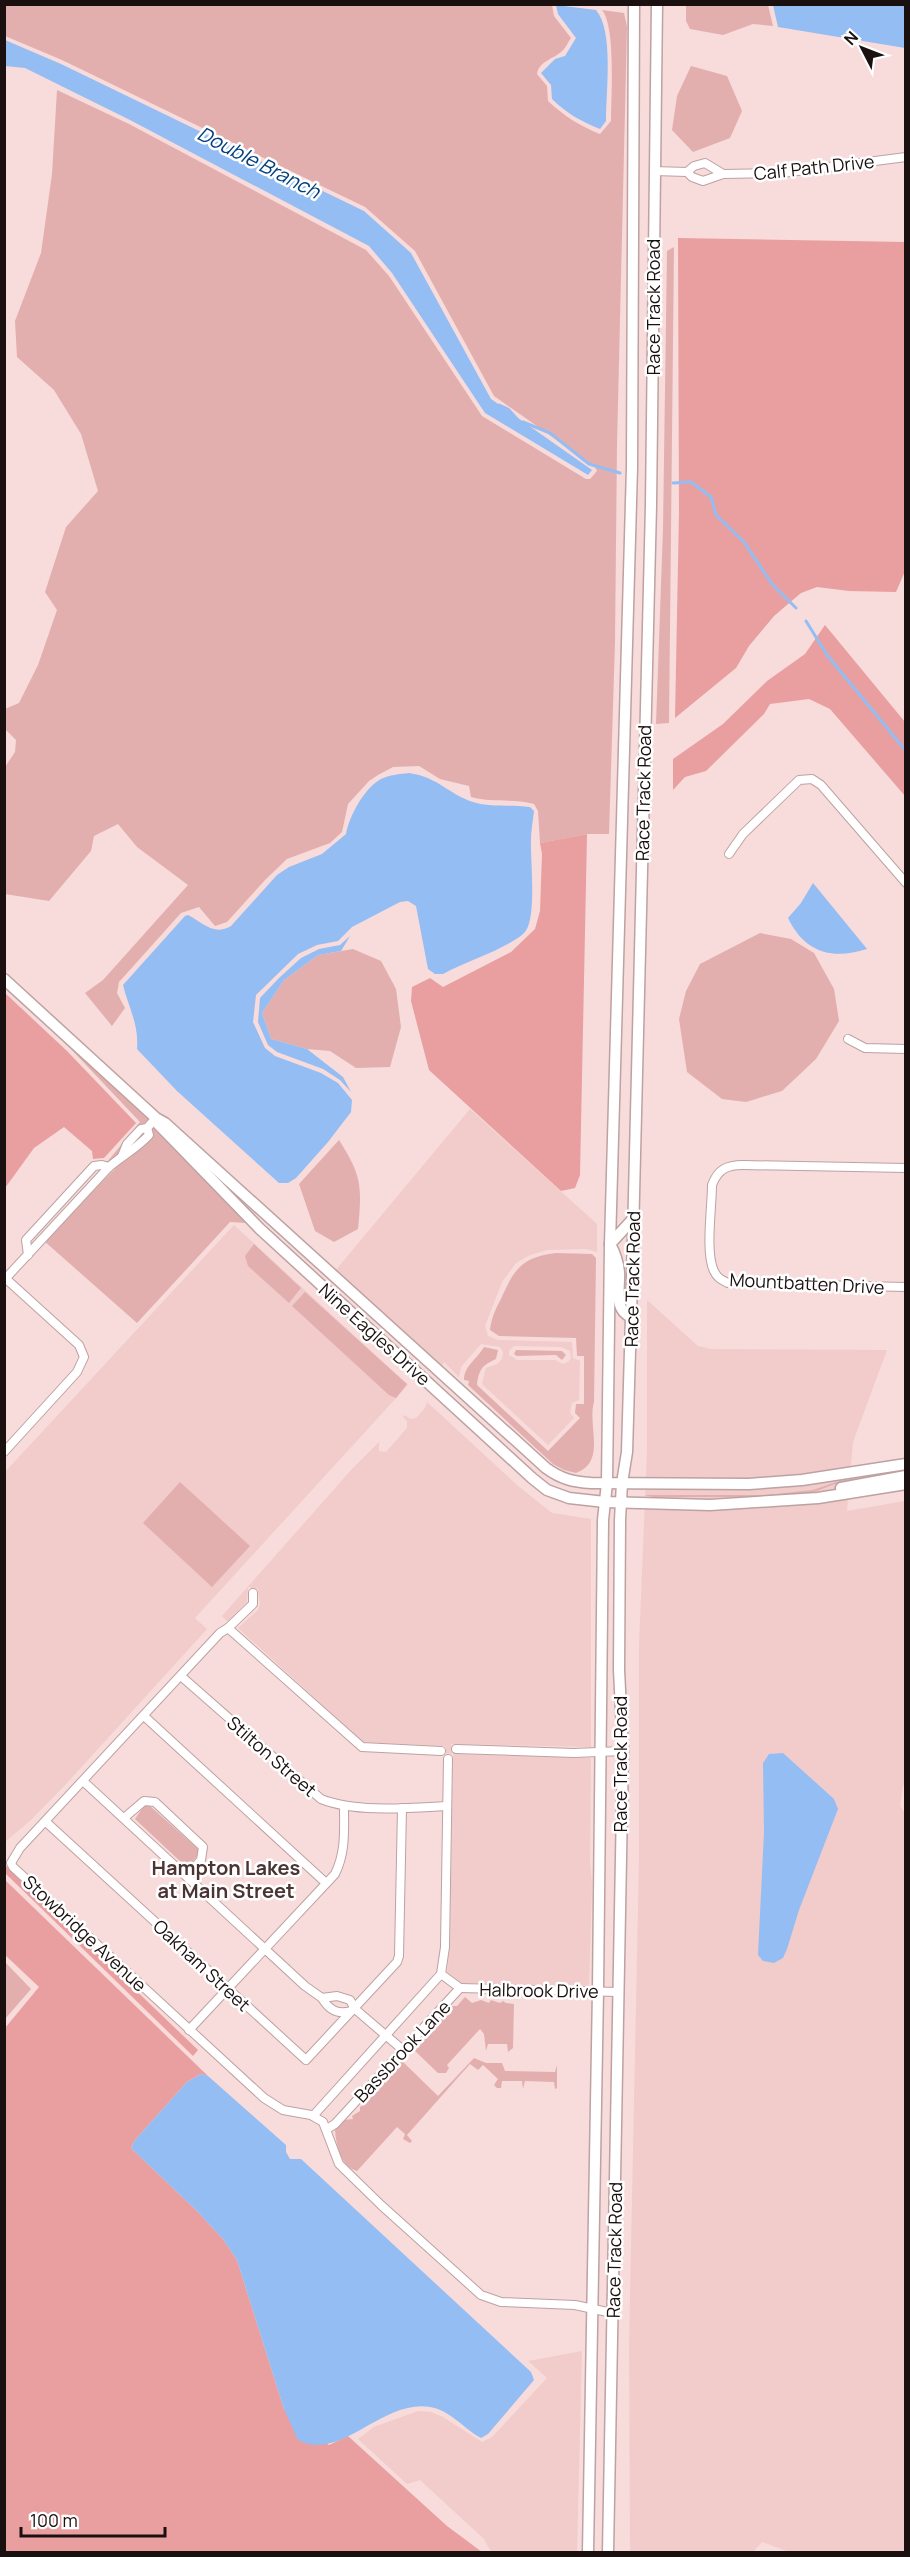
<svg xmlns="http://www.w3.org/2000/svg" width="910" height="2557" font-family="Manrope,sans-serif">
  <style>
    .built { fill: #f1cccb; fill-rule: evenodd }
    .green { fill: #e2afae }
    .forest { fill: #e99f9f }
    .water { fill: #93bdf3 }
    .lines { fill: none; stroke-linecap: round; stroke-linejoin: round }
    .stream { stroke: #93bdf3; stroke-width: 3 }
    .street-casing { stroke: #bda2a1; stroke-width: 10 }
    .secondary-casing { stroke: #bda2a1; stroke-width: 13 }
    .street { stroke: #fff; stroke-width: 8 }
    .secondary { stroke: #fff; stroke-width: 10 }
    .labels { text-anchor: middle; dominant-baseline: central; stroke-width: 5; stroke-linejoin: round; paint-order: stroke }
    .street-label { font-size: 18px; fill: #1a1010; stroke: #fff }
    .water-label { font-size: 20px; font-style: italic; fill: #03407e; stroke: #fff }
    .neighbourhood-label { font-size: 20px; font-weight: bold; fill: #4a3434; stroke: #fff }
  </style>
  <rect width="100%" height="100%" fill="#f8dbdb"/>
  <!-- built -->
  <g class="built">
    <path d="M470 1109 597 1224V1252L586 1249 547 1250 530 1255 516 1263 502 1282 485 1326 488 1336 498 1340 572 1342 573 1358 580 1361 579 1400 572 1403 570 1413 574 1418 548 1445 482 1384 486 1368 497 1364 502 1359 503 1352 500 1347 481 1344 461 1367 459 1377 444 1362 442 1366 335 1271ZM514 1346 561 1347 570 1351 571 1358 568 1362 563 1364 555 1360H517L509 1355V1351Z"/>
    <path d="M234 1225 408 1385 195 1618 207 1629 67 1783 31 1820 5 1842 4 1473Z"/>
    <path d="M647 1300 698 1346 711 1349 887 1350 853 1442 847 1511 905 1501 906 1782 903 1786 900 1806 906 1814V2552H789L762 2542 753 2552H630L629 2346 639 1858V1645L647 1451Z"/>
    <path d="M427 1402 517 1485 552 1513 591 1519V1747L451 1744 452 1754 446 1753 445 1746 363 1742 238 1628 258 1610 260 1604 258 1589 248 1587 247 1602 228 1622 222 1616 352 1469 379 1442V1451L386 1452 407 1428V1421L403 1417 405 1415 410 1419 416 1418 425 1408Z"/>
    <path d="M453 1754 591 1758 590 1861 592 1885 589 1986 462 1983 447 1972 450 1948Z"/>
    <path d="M582 2351 577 2552H491L484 2539 420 2480 407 2484 358 2439 374 2427 418 2411 431 2412 443 2417 482 2442 492 2437 547 2378 528 2361Z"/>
  </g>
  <!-- green -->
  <g class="green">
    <path d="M5 5H552L554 16 571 38C568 42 566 48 562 51 554 59 539 61 537 74L547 86 548 101C564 116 580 126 600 134L611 121C611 97 616 27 602 10L624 13 627 27 617 445 615 643 609 834H587L540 843 538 811 534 804C513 798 492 803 471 797L469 786 440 779 419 766 393 767 378 775 369 781 348 804 342 832 330 843 287 859 265 880 227 922 215 926 199 907 181 913 119 982 117 993 125 1008 112 1026 85 993 103 980 188 885 137 847 118 824 94 836 91 851 49 901 5 894V767L15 752 16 740 5 729V709L19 703 38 665 57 610 45 592 66 527 98 491 81 434 54 390 17 357 15 321 41 253 52 174 57 90 129 124 366 250 389 276 482 416 586 479H590L597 471 595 467 494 396 415 251 365 207 62 60 5 36Z"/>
    <path d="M686 5H768L773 26 753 24 723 35 690 29 686 21Z"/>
    <path d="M691 66 727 76 742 111 730 138 693 152 672 130 677 96Z"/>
    <path d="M674 247 669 723 656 724 663 529 667 251Z"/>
    <path d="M760 933 791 939 814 953 834 989 839 1021 816 1059 782 1091 746 1102 722 1099 687 1072 679 1019 686 991 700 964Z"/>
    <path d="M353 949 381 961 396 989 401 1027 390 1067 356 1068 330 1051 307 1049 271 1039 262 1013 284 980 318 955Z"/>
    <path d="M4 985 150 1119 155 1130 246 1223 230 1222 137 1323 43 1240 115 1169 107 1162 140 1122 70 1048Z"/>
    <path d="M339 1140C362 1176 362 1187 358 1229L334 1242 315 1231 299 1184Z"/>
    <path d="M254 1244 301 1288 289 1303 248 1266 245 1256Z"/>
    <path d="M556 1253 592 1254 596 1258 594 1402C587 1425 607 1462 576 1473L564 1470 553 1464 468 1385 469 1381 464 1380C464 1366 477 1359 484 1347L498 1350 496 1359C483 1365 479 1368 477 1385L548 1451 580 1418 575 1413 576 1404H584V1356H577L576 1338 499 1336 490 1330C491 1319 496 1308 501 1299 514 1269 522 1257 556 1253Z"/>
    <path d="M305 1292 407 1384 396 1398 389 1395 292 1306Z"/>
    <path d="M516 1350 562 1351 566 1355 562 1360 556 1355 517 1356 514 1354Z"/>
    <path d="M905 1470V1472L835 1484 814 1492 801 1493 759 1497H653L644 1495H766L813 1490 839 1481Z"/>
    <path d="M180 1482 250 1546 212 1587 143 1523Z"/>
    <path d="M144 1806H150L199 1850 198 1855 191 1864H183L135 1819Z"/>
    <path d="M5 1962 31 1989 5 2019Z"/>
    <path d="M465 1997 472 2003 481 2000 489 2003 491 2000 500 2003 503 2001 506 2003 514 2004 513 2048 508 2052 507 2044H488L486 2051 484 2034 480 2029 447 2065 449 2068 446 2073H438L415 2051 422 2043V2039H426V2035H430V2031L434 2030V2027L441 2023 440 2019 445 2018V2014L453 2010 452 2006H457Z"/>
    <path d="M474 2058 486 2063H502L505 2071 555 2072 557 2065V2088L555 2089 554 2082 525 2081 523 2089 522 2081H502L501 2088H497L494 2085 498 2079 483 2065 478 2070 470 2064 407 2135 412 2141 410 2143 403 2139 405 2134 397 2127 357 2171C340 2166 336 2144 335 2129L342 2120 353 2119 352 2116 360 2111V2107L367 2103V2099L375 2095V2091H379L382 2083H386L390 2075 397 2070V2067H393L394 2063 402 2061 438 2096Z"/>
  </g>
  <!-- forest -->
  <g class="forest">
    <path d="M678 238 905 242 906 569 896 592 849 591 817 587 801 593 774 616 749 646 736 668 675 718 679 512Z"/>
    <path d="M825 625 905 722V796L830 709 809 699 770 704 764 714 706 771 685 777 673 790V759L723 724 767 681 805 654Z"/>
    <path d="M587 834 580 1175 575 1188 561 1191 429 1070 411 1001 412 987 430 978 443 987 511 952 535 929 540 911 542 854 540 843Z"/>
    <path d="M5 993 67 1051 136 1123 104 1158 93 1159 92 1151 64 1127 34 1148 5 1188Z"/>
    <path d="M5 1865 198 2050 193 2056 5 1873Z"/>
    <path d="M4 1879 208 2076 201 2074 187 2082 135 2140 131 2148 197 2211 223 2239 237 2260 284 2409 329 2445 348 2436 447 2526 482 2552H5V2028L39 1987 5 1955Z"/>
  </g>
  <!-- water -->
  <g class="water">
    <path d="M556 5 596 10C614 31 606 92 606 121L600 129C582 122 566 113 552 99L551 85 541 73 555 59 565 56 576 38 558 14Z"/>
    <path d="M773 5H905V48L778 27Z"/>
    <path d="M5 40 61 64 364 211 411 253 491 399 592 470 588 475 485 413 392 273 369 246 130 120 25 68 5 66Z"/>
    <path d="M409 773C438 777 448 794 473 802 491 808 511 804 530 807L534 811C533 821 531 830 531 839 530 860 538 922 523 934 502 951 467 961 443 974H435L428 969 416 906 408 901 400 902 352 927 338 941 317 945 298 954 256 995 253 1022 265 1048 275 1056 321 1073 338 1083 352 1100 351 1112 328 1142 296 1178 288 1183H279L177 1091 137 1049C139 1024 129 1009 123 985L185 916 188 915C203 923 214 936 231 926L277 875 289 867 322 854 346 834C349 817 364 788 381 779 389 775 400 774 409 773Z"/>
    <path d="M813 883 867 949C832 960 805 953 788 918L801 903Z"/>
    <path d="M350 936 341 951 318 955 284 980 262 1013 271 1039 307 1049 343 1077 351 1092 340 1080 323 1069 277 1052 268 1045 258 1022 260 998 279 978 301 958 319 949 340 945Z"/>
    <path d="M783 1753 834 1799 838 1809 799 1910 787 1949 783 1958 774 1963 763 1961 758 1955 764 1832 763 1763 769 1754Z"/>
    <path d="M201 2074 208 2076 286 2145V2152L290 2159H301L531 2372 534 2380 488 2434 481 2438C464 2429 450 2410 430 2407 382 2399 340 2463 298 2440L284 2409 237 2260 223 2239 197 2211 131 2148 135 2140 187 2082Z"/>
  </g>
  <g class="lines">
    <!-- stream -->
    <g class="stream">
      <path d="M499 405 508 409 517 419"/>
      <path d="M523 422 550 433 589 464 620 473"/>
      <path d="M673 483 691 482 711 497 716 515 744 542 772 584 796 608"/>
      <path d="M806 621 827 655 906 751"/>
    </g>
    <defs>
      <g id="street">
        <path d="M654 171 687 172 694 166 705 163 723 174"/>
        <path d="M687 172 692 177 703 181 723 174 782 173 906 157"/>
        <path d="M729 854 743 834 799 780 812 779 821 785 906 883"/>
        <path d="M848 1039 865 1048 906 1049"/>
        <path d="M122 1156 127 1144 141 1129 147 1128 156 1118"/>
        <path d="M906 1168 743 1165C727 1165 718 1169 712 1185 712 1207 705 1253 714 1271 717 1278 722 1280 728 1283L906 1287"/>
        <path d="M28 1255 26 1240 94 1166 102 1165 109 1167"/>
        <path d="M4 1277 79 1345 84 1357 77 1372 4 1452"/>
        <path d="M6 1278 109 1167C123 1155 136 1149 149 1135L147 1128"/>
        <path d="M228 1628 253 1604V1593"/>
        <path d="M182 1677 321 1799C356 1813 409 1808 447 1806"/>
        <path d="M144 1716 326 1883"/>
        <path d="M456 1749 574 1753 623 1751"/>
        <path d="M441 1751 362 1747 228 1628 220 1633 20 1848 11 1863 13 1867 264 2098 283 2110 311 2115 323 2122 339 2164 381 2205 481 2295 501 2302 575 2305 612 2313"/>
        <path d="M448 1759 445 1947 441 1974 460 1988"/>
        <path d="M83 1781 305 1986 322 1998 337 1996 350 2000 355 2009 403 2050"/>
        <path d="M124 1818 144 1801 155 1802 203 1847 201 1860 187 1876"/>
        <path d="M46 1822 306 2060 397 1962 399 1956 402 1808"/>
        <path d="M460 1988 618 1992"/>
        <path d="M322 1998C329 2010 338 2015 351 2011"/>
        <path d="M189 2030 335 1874C346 1852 344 1830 344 1806"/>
        <path d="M313 2116 441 1974"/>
        <path d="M327 2129 335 2124 460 1988"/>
      </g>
      <g id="secondary">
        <path d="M4 979 156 1118 165 1123 546 1468C561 1479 573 1482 591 1483L749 1484 802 1480 906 1464"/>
        <path d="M158 1124 260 1229 532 1478 547 1490 569 1498 605 1502 710 1505 818 1498 906 1484"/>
        <path d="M631 1317C613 1309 620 1289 619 1272 618 1262 615 1253 610 1244L633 1219"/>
        <path d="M841 1488 906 1476"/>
        <path d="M588 2552 598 1991 603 1520 607 1483 610 1244 632 467 634 4"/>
        <path d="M608 2552 623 1751 619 1670 620 1520 622 1483 627 1452 631 1317 651 505 657 4"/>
      </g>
    </defs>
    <!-- street casing -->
    <use href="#street" class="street-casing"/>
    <!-- secondary casing -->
    <use href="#secondary" class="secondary-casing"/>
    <!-- street -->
    <use href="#street" class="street"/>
    <!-- secondary -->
    <use href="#secondary" class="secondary"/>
  </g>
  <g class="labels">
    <!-- street labels -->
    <g class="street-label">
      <text transform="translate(814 167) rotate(-6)">Calf Path Drive</text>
      <text transform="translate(653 307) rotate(-90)">Race Track Road</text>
      <text transform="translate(643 793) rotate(-89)">Race Track Road</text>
      <text transform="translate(632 1279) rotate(-89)">Race Track Road</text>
      <text transform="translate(807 1283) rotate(3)">Mountbatten Drive</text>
      <text transform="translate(375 1334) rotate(42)">Nine Eagles Drive</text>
      <text transform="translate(272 1756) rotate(41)">Stilton Street</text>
      <text transform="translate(620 1764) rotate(-90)">Race Track Road</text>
      <text transform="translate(85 1933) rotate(43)">Stowbridge Avenue</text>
      <text transform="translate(202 1965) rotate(43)">Oakham Street</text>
      <text transform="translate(539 1990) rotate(1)">Halbrook Drive</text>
      <text transform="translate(402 2051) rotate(-47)">Bassbrook Lane</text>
      <text transform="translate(614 2250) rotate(-89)">Race Track Road</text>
    </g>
    <!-- water labels -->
    <g class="water-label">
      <text transform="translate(259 162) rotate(27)">Double Branch</text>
    </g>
    <!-- neighbourhood labels -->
    <g class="neighbourhood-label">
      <text x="226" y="1867">Hampton Lakes<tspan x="226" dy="23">at Main Street</tspan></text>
    </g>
  </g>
  <!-- border -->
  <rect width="910" height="2557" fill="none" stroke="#1a1010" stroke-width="12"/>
  <!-- north arrow -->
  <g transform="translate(862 48) rotate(312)" stroke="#ffffff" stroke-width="4.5" paint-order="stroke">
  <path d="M0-4.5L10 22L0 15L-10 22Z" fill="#1a1010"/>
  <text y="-9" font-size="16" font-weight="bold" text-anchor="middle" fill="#1a1010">N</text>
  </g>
  <!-- scale -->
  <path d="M21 2527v9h144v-9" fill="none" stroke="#1a1010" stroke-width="3"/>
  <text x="30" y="2527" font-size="18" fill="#1a1010" stroke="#ffffff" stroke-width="4.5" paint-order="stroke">100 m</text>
</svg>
